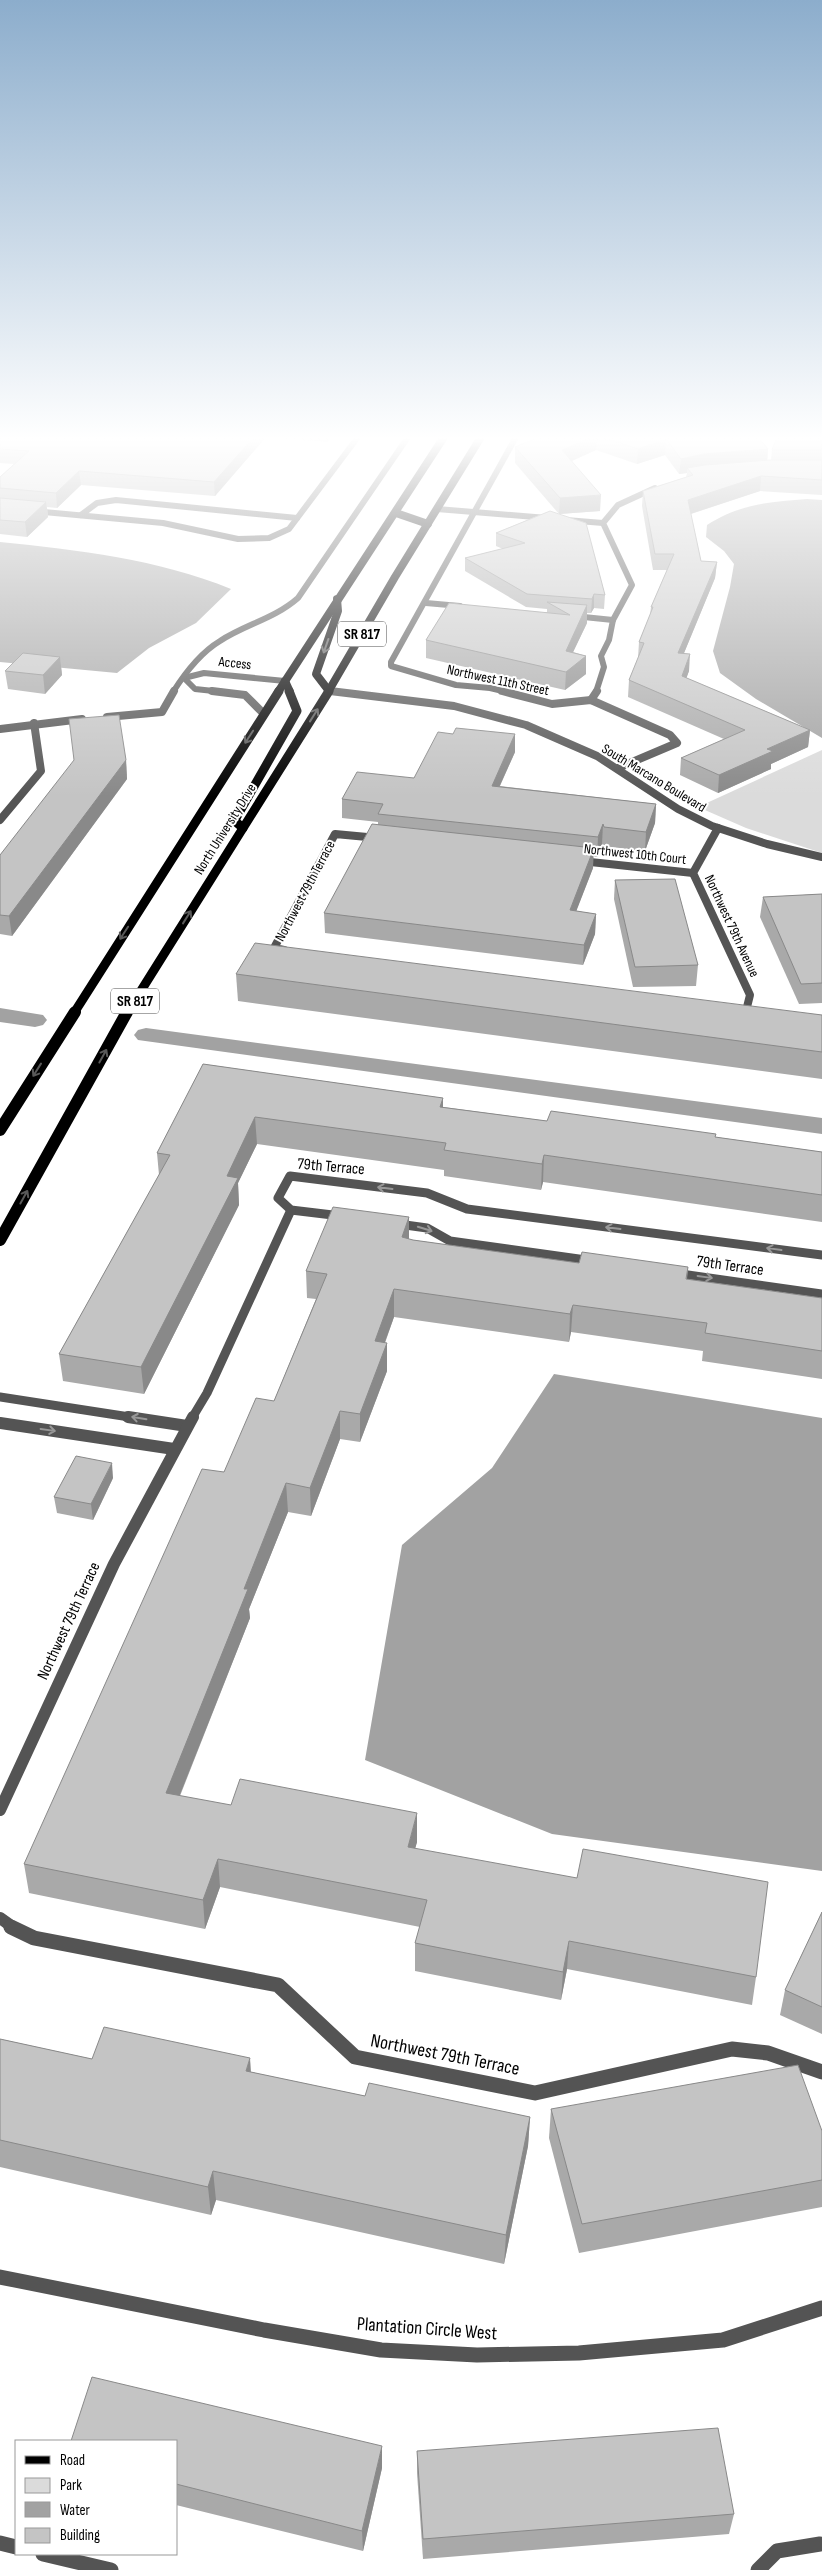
<svg xmlns="http://www.w3.org/2000/svg" width="822" height="2570" font-family="'Sofia Sans Condensed',sans-serif">
  <style>
    .green { fill: #dbdbdb }
    .water { fill: #a2a2a2 }
    .lines { fill: none; stroke-linecap: round; stroke-linejoin: round }
    .canal { fill: #a2a2a2; fill-rule: evenodd }
    .street-far4 { stroke: #545454; stroke-width: 6 }
    .street-far3 { stroke: #545454; stroke-width: 8 }
    .street-far2 { stroke: #545454; stroke-width: 9 }
    .street-far1 { stroke: #545454; stroke-width: 12 }
    .street { stroke: #545454; stroke-width: 15 }
    .primary-far2 { stroke: #000; stroke-width: 8 }
    .primary-far1 { stroke: #000; stroke-width: 9 }
    .primary { stroke: #000; stroke-width: 12 }
    .wall { fill: #a9a9a9 }
    .shaded-wall { fill: #898989 }
    .building { fill: #c4c4c4; stroke: #898989 }
    .oneway { stroke: #595959 }
    .oneway2 { stroke: #989898 }
    .labels { text-anchor: middle; dominant-baseline: central; stroke-width: 4; stroke-linejoin: round; paint-order: stroke }
    .far-street-label { font-size: 14px; fill: #000; stroke: #fff }
    .shield { fill: #fff; stroke: #4c4c4c; stroke-width: 1 }
    .shield-label { font-size: 15px; font-weight: bold; fill: #000 }
    .street-label { font-size: 16px; fill: #000; stroke: #fff }
    .near-street-label { font-size: 19px; fill: #000; stroke: #fff }
  </style>
  <rect width="100%" height="100%" fill="#fff"/>
  <!-- green -->
  <path class="green" d="M822 750V853L746 828 698 807Z"/>
  <!-- water -->
  <g class="water">
    <path d="M807 499 822 500V738L756 699 720 673 713 651 730 587 734 564 724 551 706 537 707 525C740 504 768 502 807 499Z"/>
    <path d="M0 542C78 550 158 559 231 589L196 623 149 648 117 673 0 662Z"/>
    <path d="M554 1374 822 1418V1871L552 1834 365 1760 402 1545 492 1468Z"/>
  </g>
  <g class="lines">
    <!-- canal -->
    <g class="canal">
      <path d="M0 1008 43 1015 47 1020 43 1025 35 1027 0 1022Z"/>
      <path d="M146 1028 822 1118V1134L138 1040 134 1035 138 1030Z"/>
    </g>
    <!-- street-far4 -->
    <g class="street-far4">
      <path d="M437 509 547 518"/>
      <path d="M33 511 163 523 238 539 269 538 289 529 358 437"/>
      <path d="M81 515 97 503 116 500 297 518"/>
      <path d="M566 520 603 523"/>
      <path d="M426 603 460 606"/>
      <path d="M574 616 613 620"/>
      <path d="M184 678 204 673 285 681"/>
      <path d="M184 678 195 689 223 692"/>
      <path d="M329 691 341 692"/>
      <path d="M173 692C185 673 200 653 220 641 246 624 274 619 298 598L408 437"/>
      <path d="M507 692 490 688 456 685 391 666V662L516 437"/>
      <path d="M596 692 604 667 601 656 609 640 613 620 632 585 603 523 618 505 655 488"/>
    </g>
    <!-- street-far3 -->
    <g class="street-far3">
      <path d="M212 691 245 695 264 714"/>
      <path d="M330 691 454 706 526 725 597 756 678 809 712 826 767 844 822 857"/>
      <path d="M502 691 552 704 591 700 670 735 677 743 618 768"/>
      <path d="M591 700 597 691"/>
      <path d="M107 717 162 712 174 691"/>
      <path d="M0 729 82 719"/>
      <path d="M0 820 41 771 34 723"/>
      <path d="M718 828 693 873 750 995 746 1011"/>
      <path d="M581 861 693 873"/>
      <path d="M284 950 274 948 335 834 378 838"/>
    </g>
    <!-- street-far2 -->
    <g class="street-far2">
      <path d="M341 1216 291 1210 278 1198 290 1176 427 1193 467 1209 822 1255"/>
      <path d="M398 1224 427 1228 450 1241 593 1261"/>
      <path d="M674 1273 822 1294"/>
      <path d="M0 1397 136 1418"/>
      <path d="M192 1418 207 1393 291 1210"/>
    </g>
    <!-- street-far1 -->
    <g class="street-far1">
      <path d="M128 1417 187 1426"/>
      <path d="M0 1423 174 1449"/>
      <path d="M0 1810 114 1564 193 1417"/>
      <path d="M0 1918 14 1928"/>
    </g>
    <!-- street -->
    <g class="street">
      <path d="M11 1927 34 1938 278 1985 355 2057 535 2093 732 2049 768 2053 822 2072"/>
      <path d="M0 2277 264 2330 381 2350 477 2355 579 2353 723 2340 822 2308"/>
      <path d="M0 2543 16 2547"/>
      <path d="M43 2554 111 2570"/>
      <path d="M758 2570 777 2551 820 2544"/>
    </g>
    <!-- primary-far2 -->
    <g class="primary-far2">
      <path d="M396 513 428 524"/>
      <path d="M285 681 290 692"/>
      <path d="M329 691 316 674 338 611 337 599"/>
      <path d="M278 692 444 437"/>
      <path d="M328 692 395 577 481 437"/>
    </g>
    <!-- primary-far1 -->
    <g class="primary-far1">
      <path d="M243 828 236 822V818L297 711 289 691"/>
      <path d="M74 1013 279 691"/>
      <path d="M127 1013 329 691"/>
    </g>
    <!-- primary -->
    <g class="primary">
      <path d="M0 1130 75 1012"/>
      <path d="M0 1240 127 1012"/>
    </g>
  </g>
  <!-- wall -->
  <g class="wall">
    <path d="M0 437H331L327 442 266 437 215 496 81 485 57 508 47 507 48 517 27 537 0 534V477L14 464 0 463Z"/>
    <path d="M539 437H758L768 449 767 460H771L772 450 822 437V495L760 491 691 514 701 561 717 562 715 578 684 653 689 671 686 678 810 730 808 747 771 764V769L718 793 680 775 681 758 724 739 628 697 629 680 638 658 639 642 650 615 651 607 667 570H653L642 506 643 491 686 477 687 473 679 474 665 455 637 464 596 450 572 461 600 511 559 514 515 463V447Z"/>
    <path d="M550 511 605 595 604 609 594 608 591 613H587V623L573 652 586 656V674L565 690 426 658V640L547 612V609L526 607 465 571V558L503 549 496 546V533Z"/>
    <path d="M60 657 62 675 45 694 8 689 5 671Z"/>
    <path d="M453 734H515V752L500 786 656 804 655 823 645 851 603 846 602 844 597 857 593 856V868L576 911 596 914 595 934 583 965 325 933 324 913 378 825V822L342 818V799L414 778Z"/>
    <path d="M126 760 127 779 12 936 0 934V855Z"/>
    <path d="M615 880 698 965 696 986 633 987 614 899Z"/>
    <path d="M822 894V1003L799 1004 760 917 763 897Z"/>
    <path d="M236 974 822 1015V1079L238 1001Z"/>
    <path d="M203 1064 443 1098V1107L547 1121 716 1134 715 1137 822 1152V1222L543 1182 541 1190 444 1176V1170L257 1144 238 1183 239 1205 144 1394 63 1381 59 1354 159 1175 157 1153Z"/>
    <path d="M409 1217V1239L413 1240 579 1263 688 1267 687 1279 822 1298V1379L702 1361 703 1351 571 1332 569 1342 394 1317 385 1343H387V1371L360 1442 340 1439 311 1516 288 1512 249 1609 250 1618 180 1796 417 1842 415 1848 756 1977 752 2005 567 1969 561 2000 415 1971V1943L420 1927 220 1887 205 1929 29 1893 24 1864 224 1472 274 1401 316 1299 307 1298 306 1271Z"/>
    <path d="M113 1478 93 1520 57 1513 54 1497Z"/>
    <path d="M822 1912V2034L780 2015 785 1990Z"/>
    <path d="M0 2039 92 2059 251 2072 365 2096 530 2117 528 2146 504 2264 216 2200 211 2215 0 2167Z"/>
    <path d="M551 2109 822 2131V2207L579 2253 549 2138Z"/>
    <path d="M176 2441 382 2468 363 2551 176 2505Z"/>
    <path d="M417 2451 734 2514 729 2534 423 2559 417 2473Z"/>
  </g>
  <!-- shaded-wall -->
  <g class="shaded-wall">
    <path d="M254 437H266L215 496 214 482Z"/>
    <path d="M327 437H331L327 442Z"/>
    <path d="M592 437H597L596 450 562 465V450Z"/>
    <path d="M666 439 665 455 637 464 638 449Z"/>
    <path d="M768 449 767 465 687 468V473L679 474 681 459 704 454Z"/>
    <path d="M79 471 81 485 57 508 56 493Z"/>
    <path d="M761 476 760 491 687 515 688 500Z"/>
    <path d="M601 495 600 511 559 514 560 498Z"/>
    <path d="M46 502 48 517 27 537 25 522Z"/>
    <path d="M717 562 715 578 677 670 678 653Z"/>
    <path d="M594 594V608L591 613 592 599Z"/>
    <path d="M587 605V623L565 669 566 651Z"/>
    <path d="M690 654 689 671 681 693 682 676Z"/>
    <path d="M586 656V674L565 690 566 672Z"/>
    <path d="M60 657 62 675 45 694 43 675Z"/>
    <path d="M810 730 808 747 771 764V769L718 793 719 775 767 749Z"/>
    <path d="M515 734V752L491 805 492 786Z"/>
    <path d="M126 760 127 779 12 936 9 916Z"/>
    <path d="M656 804 655 823 645 851 646 832Z"/>
    <path d="M603 824 602 844 597 857 598 837Z"/>
    <path d="M594 848 593 868 569 930 570 910Z"/>
    <path d="M596 914 595 934 583 965 584 945Z"/>
    <path d="M443 1098V1124L440 1107Z"/>
    <path d="M255 1117 257 1144 238 1183 239 1205 144 1394 141 1367 227 1176Z"/>
    <path d="M544 1155 543 1182 541 1190 542 1164Z"/>
    <path d="M409 1217V1244L402 1237Z"/>
    <path d="M394 1289V1317L375 1369V1341Z"/>
    <path d="M573 1305 571 1332 569 1342 570 1314Z"/>
    <path d="M387 1343V1371L360 1442V1414Z"/>
    <path d="M340 1411V1439L311 1516 310 1488Z"/>
    <path d="M112 1463 113 1478 93 1520 91 1504Z"/>
    <path d="M286 1483 288 1512 249 1609 250 1618 169 1822 166 1793 244 1589Z"/>
    <path d="M417 1813V1842L408 1875V1847Z"/>
    <path d="M218 1859 220 1887 205 1929 203 1900Z"/>
    <path d="M569 1941 567 1969 561 2000 563 1972Z"/>
    <path d="M250 2058 252 2087 246 2071Z"/>
    <path d="M530 2117 528 2146 504 2264 506 2235Z"/>
    <path d="M213 2171 216 2200 211 2215 208 2187Z"/>
    <path d="M382 2446V2468L363 2551 362 2531Z"/>
  </g>
  <!-- building -->
  <g class="building">
    <path d="M0 437H254L214 482 79 471 56 493 0 488V477L29 451 0 449Z"/>
    <path d="M539 437H592L562 450 601 495 560 498 515 447Z"/>
    <path d="M603 437H758L768 449 704 454 681 459 666 439 638 449Z"/>
    <path d="M777 437H822V450H772Z"/>
    <path d="M770 460H822V480L761 476 688 500 701 561 717 562 678 653 690 654 682 676 810 730 767 749 773 751 719 775 681 758 745 730 629 680 644 643 639 642 653 607H651L674 554H655L643 491 693 475 687 468 705 465Z"/>
    <path d="M0 498 46 502 25 522 0 520Z"/>
    <path d="M550 511 586 523 605 595 594 594 592 599 527 594 465 558 525 543 496 533Z"/>
    <path d="M547 602 587 605 566 651 586 656 566 672 426 640 449 603 570 615Z"/>
    <path d="M23 653 60 657 43 675 5 671Z"/>
    <path d="M119 715 126 760 9 916 0 915V855L74 760 69 719Z"/>
    <path d="M456 728 515 734 492 786 656 804 646 832 604 827 603 824 598 837 378 814 383 804 342 799 357 772 414 778 438 732 453 734Z"/>
    <path d="M372 824 594 848 570 910 596 914 584 945 324 913Z"/>
    <path d="M675 879 698 965 635 967 615 880Z"/>
    <path d="M822 894V983L801 984 763 897Z"/>
    <path d="M255 943 822 1015V1052L236 974Z"/>
    <path d="M203 1064 443 1098 440 1107 547 1121 551 1111 716 1134 715 1137 822 1152V1195L544 1155 542 1164 444 1150 446 1143 255 1117 227 1176 238 1178 141 1367 59 1354 170 1155 157 1153Z"/>
    <path d="M333 1207 409 1217 402 1237 413 1240 579 1263 582 1252 688 1267 686 1279 822 1298V1351L705 1333 707 1323 573 1305 570 1314 394 1289 375 1341 387 1343 360 1414 340 1411 310 1488 286 1483 244 1589H248L166 1793 231 1805 240 1779 417 1813 408 1847 577 1878 583 1849 768 1882 756 1977 569 1941 563 1972 415 1943 427 1900 218 1859 203 1900 24 1864 202 1469 224 1472 256 1398 274 1401 327 1274 306 1271Z"/>
    <path d="M76 1456 112 1463 91 1504 54 1497Z"/>
    <path d="M822 1912V2007L785 1990Z"/>
    <path d="M104 2027 250 2058 246 2071 365 2096 369 2083 530 2117 506 2235 213 2171 208 2187 0 2140V2039L92 2059Z"/>
    <path d="M798 2065 822 2131V2180L582 2224 551 2109Z"/>
    <path d="M92 2377 382 2446 362 2531 176 2484V2441H71Z"/>
    <path d="M718 2428 734 2514 423 2539 417 2451Z"/>
  </g>
  <!-- one-way arrows -->
  <defs><path id="oneway-shaft" d="M-6 0H5M1.5-3L5.5 0L1.5 3" fill="none" stroke-width="1.6" stroke-linecap="round" stroke-linejoin="round" transform="scale(1.25)"/></defs>
  <g class="oneway">
    <use href="#oneway-shaft" transform="translate(326 646) rotate(109)"/>
    <use href="#oneway-shaft" transform="translate(314 715) rotate(-58)"/>
    <use href="#oneway-shaft" transform="translate(249 737) rotate(123)"/>
    <use href="#oneway-shaft" transform="translate(187 917) rotate(-58)"/>
    <use href="#oneway-shaft" transform="translate(124 933) rotate(123)"/>
    <use href="#oneway-shaft" transform="translate(103 1056) rotate(-61)"/>
    <use href="#oneway-shaft" transform="translate(37 1070) rotate(122)"/>
    <use href="#oneway-shaft" transform="translate(24 1197) rotate(-61)"/>
  </g>
  <g class="oneway2">
    <use href="#oneway-shaft" transform="translate(385 1188) rotate(-173)"/>
    <use href="#oneway-shaft" transform="translate(613 1228) rotate(-173)"/>
    <use href="#oneway-shaft" transform="translate(425 1229) rotate(17)"/>
    <use href="#oneway-shaft" transform="translate(774 1249) rotate(-172)"/>
    <use href="#oneway-shaft" transform="translate(705 1277) rotate(8)"/>
    <use href="#oneway-shaft" transform="translate(139 1418) rotate(-171)"/>
    <use href="#oneway-shaft" transform="translate(48 1430) rotate(8)"/>
  </g>
  <!-- sky -->
  <linearGradient id="sky" x2="0" y2="1"><stop stop-color="#8cadcc"/><stop offset="0.55" stop-color="#fff"/><stop offset="1" stop-color="#fff" stop-opacity="0"/></linearGradient>
  <rect width="822" height="797" fill="url(#sky)"/>
  <g class="labels">
    <!-- far-street labels -->
    <g class="far-street-label">
      <text transform="translate(235 663) rotate(6)">Access</text>
      <text transform="translate(498 680) rotate(12)">Northwest 11th Street</text>
      <text transform="translate(654 778) rotate(31)">South Marcano Boulevard</text>
      <text transform="translate(225 829) rotate(-58)">North University Drive</text>
      <text transform="translate(635 854) rotate(6)">Northwest 10th Court</text>
      <text transform="translate(305 891) rotate(-62)">Northwest 79th Terrace</text>
      <text transform="translate(732 926) rotate(65)">Northwest 79th Avenue</text>
    </g>
    <!-- shield labels -->
    <g class="shield">
      <rect x="338" y="621.5" width="48" height="25" rx="4"/>
      <rect x="111" y="988.5" width="48" height="25" rx="4"/>
    </g>
    <g class="shield-label">
      <text x="362" y="634">SR 817</text>
      <text x="135" y="1001">SR 817</text>
    </g>
    <!-- street labels -->
    <g class="street-label">
      <text transform="translate(331 1167) rotate(5)">79th Terrace</text>
      <text transform="translate(730 1266) rotate(8)">79th Terrace</text>
      <text transform="translate(69 1621) rotate(-65)">Northwest 79th Terrace</text>
    </g>
    <!-- near-street labels -->
    <g class="near-street-label">
      <text transform="translate(445 2055) rotate(11)">Northwest 79th Terrace</text>
      <text transform="translate(427 2329) rotate(4)">Plantation Circle West</text>
    </g>
  </g>
  <!-- legend -->
  <rect x="15" y="2440" width="162" height="115" fill="#ffffff" stroke="#999999"/>
  <rect x="25" y="2456" width="25" height="8" fill="#000000" stroke="#999999"/>
  <text x="60" y="2465" font-size="15" fill="#000000">Road</text>
  <rect x="25" y="2478" width="25" height="15" fill="#dbdbdb" stroke="#999999"/>
  <text x="60" y="2490" font-size="15" fill="#000000">Park</text>
  <rect x="25" y="2502" width="25" height="15" fill="#a2a2a2" stroke="#999999"/>
  <text x="60" y="2515" font-size="15" fill="#000000">Water</text>
  <rect x="25" y="2528" width="25" height="15" fill="#c4c4c4" stroke="#999999"/>
  <text x="60" y="2540" font-size="15" fill="#000000">Building</text>
</svg>
